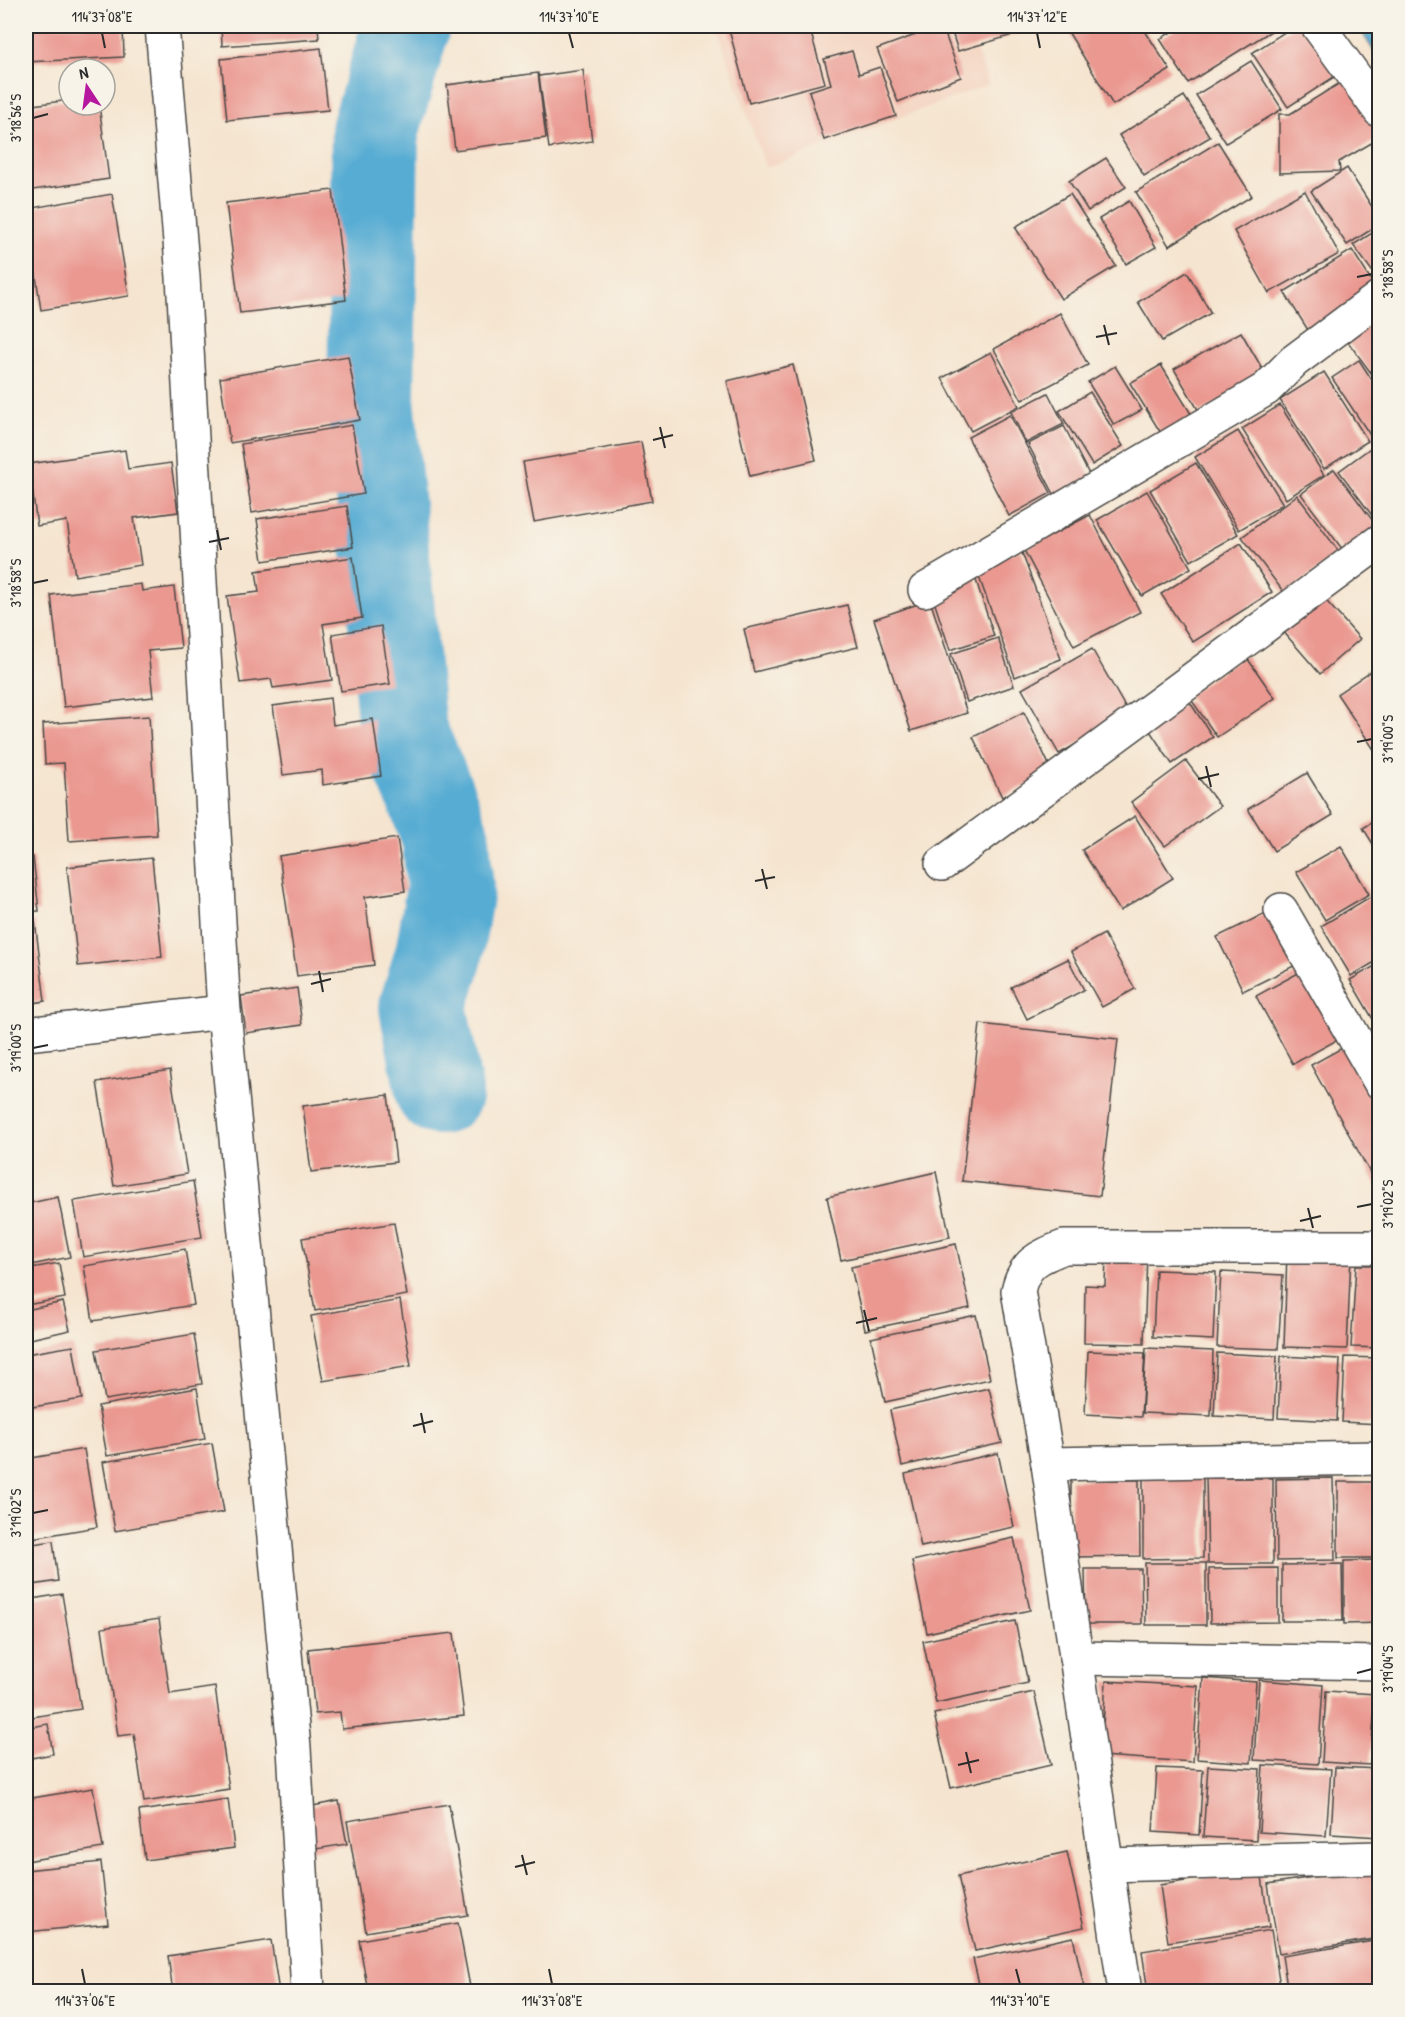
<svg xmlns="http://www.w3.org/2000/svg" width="1405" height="2017" font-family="'Patrick Hand',sans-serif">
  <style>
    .built { fill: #f4d3c0 }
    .water { fill: #57acd3; stroke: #416c7f; stroke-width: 1.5 }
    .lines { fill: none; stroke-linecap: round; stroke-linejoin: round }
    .river { stroke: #57acd3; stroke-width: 88 }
    .building { fill: #ea9890 }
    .minor-casing { stroke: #494744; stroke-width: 36 }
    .minor { stroke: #fff; stroke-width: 33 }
    .ticks { fill: none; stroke: #2b2b2b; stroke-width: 2 }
    .neatline { fill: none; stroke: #2b2b2b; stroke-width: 2 }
    .ticks-label { font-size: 15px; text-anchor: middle; fill: #2b2b2b }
  </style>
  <rect width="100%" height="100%" fill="#f7f3e8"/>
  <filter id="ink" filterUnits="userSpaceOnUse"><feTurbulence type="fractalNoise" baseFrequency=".0167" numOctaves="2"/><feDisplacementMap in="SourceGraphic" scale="12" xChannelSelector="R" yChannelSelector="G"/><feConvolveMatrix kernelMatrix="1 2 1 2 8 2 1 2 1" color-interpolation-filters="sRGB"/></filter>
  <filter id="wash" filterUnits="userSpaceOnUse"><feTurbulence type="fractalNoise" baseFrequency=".008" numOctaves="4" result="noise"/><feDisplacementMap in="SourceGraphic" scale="24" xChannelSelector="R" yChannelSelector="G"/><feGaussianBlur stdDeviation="1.35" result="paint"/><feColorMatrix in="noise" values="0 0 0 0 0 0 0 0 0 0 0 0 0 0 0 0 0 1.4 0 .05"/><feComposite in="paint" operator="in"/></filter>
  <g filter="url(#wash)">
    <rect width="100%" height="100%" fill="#f5e5d0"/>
    <!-- built -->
    <path class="built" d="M716 26H967L989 84 766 168Z"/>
    <!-- water -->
    <path class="water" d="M1358 26H1379V59Z"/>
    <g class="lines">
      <!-- river -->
      <path class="river" d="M406 26 375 131 371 399 402 729 430 794 446 839 450 889 439 955 423 1007 439 1091"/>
    </g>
    <g id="blocks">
      <!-- building -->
      <g class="building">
        <path d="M26 26H123L124 57 26 62Z"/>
        <path d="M221 26H318L319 39 222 46Z"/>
        <path d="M728 26H809L825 83 749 103Z"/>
        <path d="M940 26H942L961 77 898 102 877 49Z"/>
        <path d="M950 26H1028L1030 30 958 51Z"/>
        <path d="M1074 26H1142L1170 70 1113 105 1067 30Z"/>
        <path d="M1149 26H1162L1153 31Z"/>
        <path d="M1181 26H1279L1188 83 1160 39Z"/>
        <path d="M1294 26H1305L1337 75 1288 107 1252 53Z"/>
        <path d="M321 48 328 110 227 120 221 59Z"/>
        <path d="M852 51 859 74 880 67 896 116 824 140 809 91 831 84 824 59Z"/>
        <path d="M1251 61 1282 109 1226 143 1196 95Z"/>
        <path d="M583 70 592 141 549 148 539 76Z"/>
        <path d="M538 73 546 138 455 150 447 85Z"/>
        <path d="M1348 78 1380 130V138L1339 162 1340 171 1279 173V114H1290Z"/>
        <path d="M1184 96 1210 137 1144 176 1119 135Z"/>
        <path d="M69 100V105H99L109 179 26 191V106Z"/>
        <path d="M1218 142 1252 196 1169 246 1136 192Z"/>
        <path d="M1106 158 1126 187 1088 211 1069 181Z"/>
        <path d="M1347 168 1380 219V224L1347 245 1311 191Z"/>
        <path d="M333 190 346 300 240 313 226 203Z"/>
        <path d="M1305 191 1339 254 1269 293 1234 231Z"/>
        <path d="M112 194 129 296 41 310 26 209Z"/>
        <path d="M1070 194 1116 266 1061 299 1015 227Z"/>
        <path d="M1129 201 1156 247 1126 264 1099 219Z"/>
        <path d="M1380 228V282L1353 245Z"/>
        <path d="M1352 250 1380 294 1313 338 1284 292Z"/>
        <path d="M1187 272 1211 313 1162 341 1138 302Z"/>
        <path d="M1380 312V385L1345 338Z"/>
        <path d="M1060 313 1088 365 1022 400 994 349Z"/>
        <path d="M1241 332 1266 375 1200 413 1174 369Z"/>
        <path d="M991 352 1019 406 971 431 942 378Z"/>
        <path d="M348 356 360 420 230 443 220 378Z"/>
        <path d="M1359 360 1380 392V438L1374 441 1332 378Z"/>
        <path d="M793 365 816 460 750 476 727 381Z"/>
        <path d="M1161 365 1193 417 1162 435 1130 383Z"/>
        <path d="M1115 366 1142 410 1114 425 1088 382Z"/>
        <path d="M1324 372 1368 441 1324 469 1280 400Z"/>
        <path d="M1090 392 1123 446 1092 465 1059 411Z"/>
        <path d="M1048 393 1064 424 1026 443 1011 412Z"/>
        <path d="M1280 405 1324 475 1286 499 1242 429Z"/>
        <path d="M1010 415 1051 493 1009 516 968 437Z"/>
        <path d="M352 425 364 494 252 513 241 444Z"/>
        <path d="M1064 426 1091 478 1055 496 1028 444Z"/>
        <path d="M1238 431 1283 504 1239 530 1195 457Z"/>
        <path d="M1380 441V520L1377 522 1339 471Z"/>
        <path d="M641 442 652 501 534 522 523 462Z"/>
        <path d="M125 450 128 469 171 463 178 512 134 518 141 565 75 576 67 521 37 526 29 464Z"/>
        <path d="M1196 463 1238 534 1191 561 1150 490Z"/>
        <path d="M1334 469 1379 529 1346 554 1301 494Z"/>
        <path d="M1147 491 1191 568 1142 596 1097 520Z"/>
        <path d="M1297 495 1340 553 1285 594 1242 537Z"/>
        <path d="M347 506 353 547 263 561 257 519Z"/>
        <path d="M1090 515 1140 612 1074 646 1024 550Z"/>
        <path d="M1241 543 1272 592 1193 642 1161 594Z"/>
        <path d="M1021 550 1061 659 1015 677 975 566Z"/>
        <path d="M353 557 362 618 323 624 332 680 273 688 271 679 240 683 227 596 259 592 256 571Z"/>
        <path d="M975 577 994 636 950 650 931 592Z"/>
        <path d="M141 584 142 591 174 587 181 648 148 651 153 697 64 707 51 595Z"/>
        <path d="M1321 595 1360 639 1320 674 1282 630Z"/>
        <path d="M930 600 967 713 911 731 874 619Z"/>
        <path d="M847 605 858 647 754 672 744 629Z"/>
        <path d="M381 626 390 684 341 691 332 634Z"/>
        <path d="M998 638 1014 686 967 702 951 654Z"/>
        <path d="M1092 649 1129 714 1059 754 1022 689Z"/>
        <path d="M1245 655 1275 698 1217 737 1188 695Z"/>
        <path d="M1380 665V752L1377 754 1337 694Z"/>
        <path d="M330 698 333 725 373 719 381 776 323 785 322 770 283 775 273 706Z"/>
        <path d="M1189 701 1213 737 1172 764 1148 728Z"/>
        <path d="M1024 712 1053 773 1002 797 973 737Z"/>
        <path d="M149 716 157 835 69 841 64 763 45 764 43 724Z"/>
        <path d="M1186 761 1220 806 1165 846 1131 802Z"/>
        <path d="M1307 773 1333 815 1274 851 1248 809Z"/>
        <path d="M1135 816 1173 878 1120 911 1082 850Z"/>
        <path d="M1380 818V855L1363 828Z"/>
        <path d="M397 838 405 891 365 897 374 965 297 976 279 856Z"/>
        <path d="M1341 846 1369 894 1325 920 1296 872Z"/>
        <path d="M33 857 39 911 26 912V858Z"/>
        <path d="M152 858 162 957 78 966 67 867Z"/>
        <path d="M1380 891V959L1351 976 1321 926Z"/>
        <path d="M1274 909 1300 963 1243 991 1217 937Z"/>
        <path d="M35 921 45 1001 26 1004V922Z"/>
        <path d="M1104 934 1135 989 1102 1007 1071 952Z"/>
        <path d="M1068 959 1084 990 1027 1019 1011 987Z"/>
        <path d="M1380 963V1031L1350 980Z"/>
        <path d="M1302 971 1339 1039 1293 1064 1256 996Z"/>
        <path d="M297 988 302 1025 246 1033 241 996Z"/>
        <path d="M980 1024 1118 1039 1100 1196 962 1181Z"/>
        <path d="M1351 1043 1380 1095V1191L1311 1065Z"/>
        <path d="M170 1070 187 1174 114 1186 97 1082Z"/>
        <path d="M388 1095 396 1162 311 1172 303 1106Z"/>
        <path d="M936 1172 950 1237 841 1260 827 1197Z"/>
        <path d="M193 1181 202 1237 83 1257 74 1201Z"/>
        <path d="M58 1197 70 1257 26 1266V1204Z"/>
        <path d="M394 1223 407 1295 315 1311 302 1238Z"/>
        <path d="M956 1244 970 1308 865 1330 851 1267Z"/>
        <path d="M185 1249 194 1305 93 1321 84 1266Z"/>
        <path d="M1287 1252 1351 1254 1347 1349 1284 1347Z"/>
        <path d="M1106 1254H1147L1144 1344 1084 1343 1085 1285 1105 1286Z"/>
        <path d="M59 1263 65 1298 26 1305V1269Z"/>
        <path d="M1356 1265H1380V1348L1351 1347Z"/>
        <path d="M1156 1270 1216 1272 1213 1340 1153 1337Z"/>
        <path d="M1221 1272 1283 1275 1278 1349 1217 1347Z"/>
        <path d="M400 1300 411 1366 323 1381 311 1316Z"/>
        <path d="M63 1302 70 1330 26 1340V1310Z"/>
        <path d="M976 1315 990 1379 885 1402 871 1338Z"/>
        <path d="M194 1334 202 1384 105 1400 96 1350Z"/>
        <path d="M73 1346 82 1399 26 1408V1354Z"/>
        <path d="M1146 1348 1213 1351 1211 1416 1142 1413Z"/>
        <path d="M1088 1351 1145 1353 1141 1417 1085 1414Z"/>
        <path d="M1217 1353 1277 1356 1274 1419 1214 1416Z"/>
        <path d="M1281 1356 1340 1359 1337 1421 1278 1418Z"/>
        <path d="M1345 1357 1380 1358V1424L1342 1422Z"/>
        <path d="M197 1388 205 1439 107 1456 98 1406Z"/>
        <path d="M989 1388 1002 1443 902 1466 890 1410Z"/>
        <path d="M212 1443 224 1512 115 1531 103 1462Z"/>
        <path d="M84 1449 97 1527 26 1539V1459Z"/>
        <path d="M998 1453 1014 1527 921 1547 905 1474Z"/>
        <path d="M1143 1477H1203V1558L1143 1559Z"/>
        <path d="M1206 1478H1273V1564H1208Z"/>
        <path d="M1333 1478 1335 1560 1277 1561 1276 1479Z"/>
        <path d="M1071 1480H1139L1140 1556 1071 1557Z"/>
        <rect x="1338" y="1482" width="42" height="76"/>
        <path d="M1014 1538 1030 1610 927 1633 912 1561Z"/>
        <path d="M53 1541 58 1581 26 1586V1545Z"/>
        <path d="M1380 1560V1623L1344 1624V1561Z"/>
        <path d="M1145 1563H1206V1625H1146Z"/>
        <path d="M1342 1564 1343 1621H1282V1565Z"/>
        <path d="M1278 1568V1622L1210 1623 1209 1569Z"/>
        <path d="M1085 1569H1141L1142 1624H1086Z"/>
        <path d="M62 1594 81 1709 26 1718V1600Z"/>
        <path d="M159 1619 170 1694 215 1687 229 1789 144 1802 134 1734 118 1736 102 1628Z"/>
        <path d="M1015 1621 1028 1683 936 1703 923 1641Z"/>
        <path d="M454 1633 464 1716 342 1729 340 1712 315 1714 308 1649Z"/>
        <path d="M1203 1678 1256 1682 1251 1763 1197 1759Z"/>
        <path d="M1259 1680 1323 1685 1318 1764 1254 1760Z"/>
        <path d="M1106 1681 1198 1686 1193 1762 1101 1756Z"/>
        <path d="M1326 1691 1376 1694 1370 1765 1322 1762Z"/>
        <path d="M1034 1692 1051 1765 951 1788 934 1714Z"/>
        <path d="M1378 1714H1380V1768H1374Z"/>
        <path d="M48 1724 53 1754 26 1759V1728Z"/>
        <path d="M1263 1765 1331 1769 1326 1836 1259 1832Z"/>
        <path d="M1208 1766 1260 1769 1256 1840 1203 1837Z"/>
        <path d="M1335 1767 1380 1769V1837L1331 1834Z"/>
        <path d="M1157 1768 1203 1770 1199 1835 1153 1832Z"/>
        <path d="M93 1788 103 1848 26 1861V1799Z"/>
        <path d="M228 1799 234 1848 145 1860 139 1811Z"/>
        <path d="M339 1801 347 1844 310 1850 302 1808Z"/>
        <path d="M449 1804 468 1915 366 1932 347 1821Z"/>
        <path d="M1067 1852 1084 1927 975 1951 958 1876Z"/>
        <path d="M101 1862 108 1924 26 1932V1870Z"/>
        <path d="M1380 1867V1938L1279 1954 1268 1884Z"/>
        <path d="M1261 1869 1269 1927 1168 1942 1160 1885Z"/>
        <path d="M458 1923 471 1992H368L359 1940Z"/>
        <path d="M1271 1930 1281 1992H1148L1142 1951Z"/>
        <path d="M1073 1937 1085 1992H981L973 1959Z"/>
        <path d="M271 1940 279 1992H173L168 1956Z"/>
        <path d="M1380 1940V1992H1288L1282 1956Z"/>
      </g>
    </g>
  </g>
  <g filter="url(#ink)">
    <use href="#blocks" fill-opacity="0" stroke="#494744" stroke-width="1.5"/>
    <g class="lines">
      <defs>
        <g id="minor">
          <path d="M162 26 183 277 224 1012 294 1748 308 1992"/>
          <path d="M1318 26 1380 111"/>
          <path d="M925 590 1266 389 1294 361 1380 297"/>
          <path d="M942 864 1380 541"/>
          <path d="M1281 910 1380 1082"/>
          <path d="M26 1034 224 1012"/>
          <path d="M1048 1464 1380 1458"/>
          <path d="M1076 1658 1380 1663"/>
          <path d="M1106 1865 1380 1858"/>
          <path d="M1125 1992 1048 1464 1018 1291C1024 1263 1038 1257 1064 1247H1380"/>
        </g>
      </defs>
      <!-- minor casing -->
      <use href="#minor" class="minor-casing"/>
      <!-- minor -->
      <use href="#minor" class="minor"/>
    </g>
  </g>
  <!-- ticks -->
  <path class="ticks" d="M102 33 105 48M569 33 573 48M1037 33 1040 48M33 118 48 114M1357 277 1372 274M1104 325 1109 345M1096 337 1117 333M660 427 665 448M653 440 673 435M217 530 221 550M209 542 229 538M33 583 48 580M1357 742 1372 739M1206 766 1211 787M1198 779 1219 774M762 869 767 889M755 881 775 877M319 971 323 992M311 984 331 979M33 1048 48 1045M1357 1207 1372 1204M1308 1208 1313 1228M1300 1221 1321 1216M864 1310 869 1331M856 1323 877 1318M421 1413 425 1433M413 1426 433 1421M33 1513 48 1510M1357 1673 1372 1669M966 1752 971 1773M958 1765 979 1760M522 1855 527 1875M515 1867 535 1862M82 1969 85 1984M549 1969 552 1984M1016 1969 1020 1984"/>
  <!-- margin -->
  <rect width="1405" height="2017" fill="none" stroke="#f7f3e8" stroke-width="66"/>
  <!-- north arrow -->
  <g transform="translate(87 87) rotate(347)"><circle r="28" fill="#f7f3e8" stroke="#a5a39c" stroke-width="1.5"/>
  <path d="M0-4.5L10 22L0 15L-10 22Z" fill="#b5179e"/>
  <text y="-9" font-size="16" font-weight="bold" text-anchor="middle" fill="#2b2b2b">N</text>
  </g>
  <rect x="33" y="33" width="1339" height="1951" class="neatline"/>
  <g class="ticks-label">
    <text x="102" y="22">114°37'08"E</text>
    <text x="569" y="22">114°37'10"E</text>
    <text x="1037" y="22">114°37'12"E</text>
    <text transform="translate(16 118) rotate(-90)" y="5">3°18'56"S</text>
    <text transform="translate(1388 274) rotate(-90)" y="5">3°18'58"S</text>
    <text transform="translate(16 583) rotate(-90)" y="5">3°18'58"S</text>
    <text transform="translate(1388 739) rotate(-90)" y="5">3°19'00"S</text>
    <text transform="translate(16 1048) rotate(-90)" y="5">3°19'00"S</text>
    <text transform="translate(1388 1204) rotate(-90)" y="5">3°19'02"S</text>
    <text transform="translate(16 1513) rotate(-90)" y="5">3°19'02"S</text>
    <text transform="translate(1388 1669) rotate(-90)" y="5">3°19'04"S</text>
    <text x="85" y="2006">114°37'06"E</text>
    <text x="552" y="2006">114°37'08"E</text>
    <text x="1020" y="2006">114°37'10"E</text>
  </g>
</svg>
